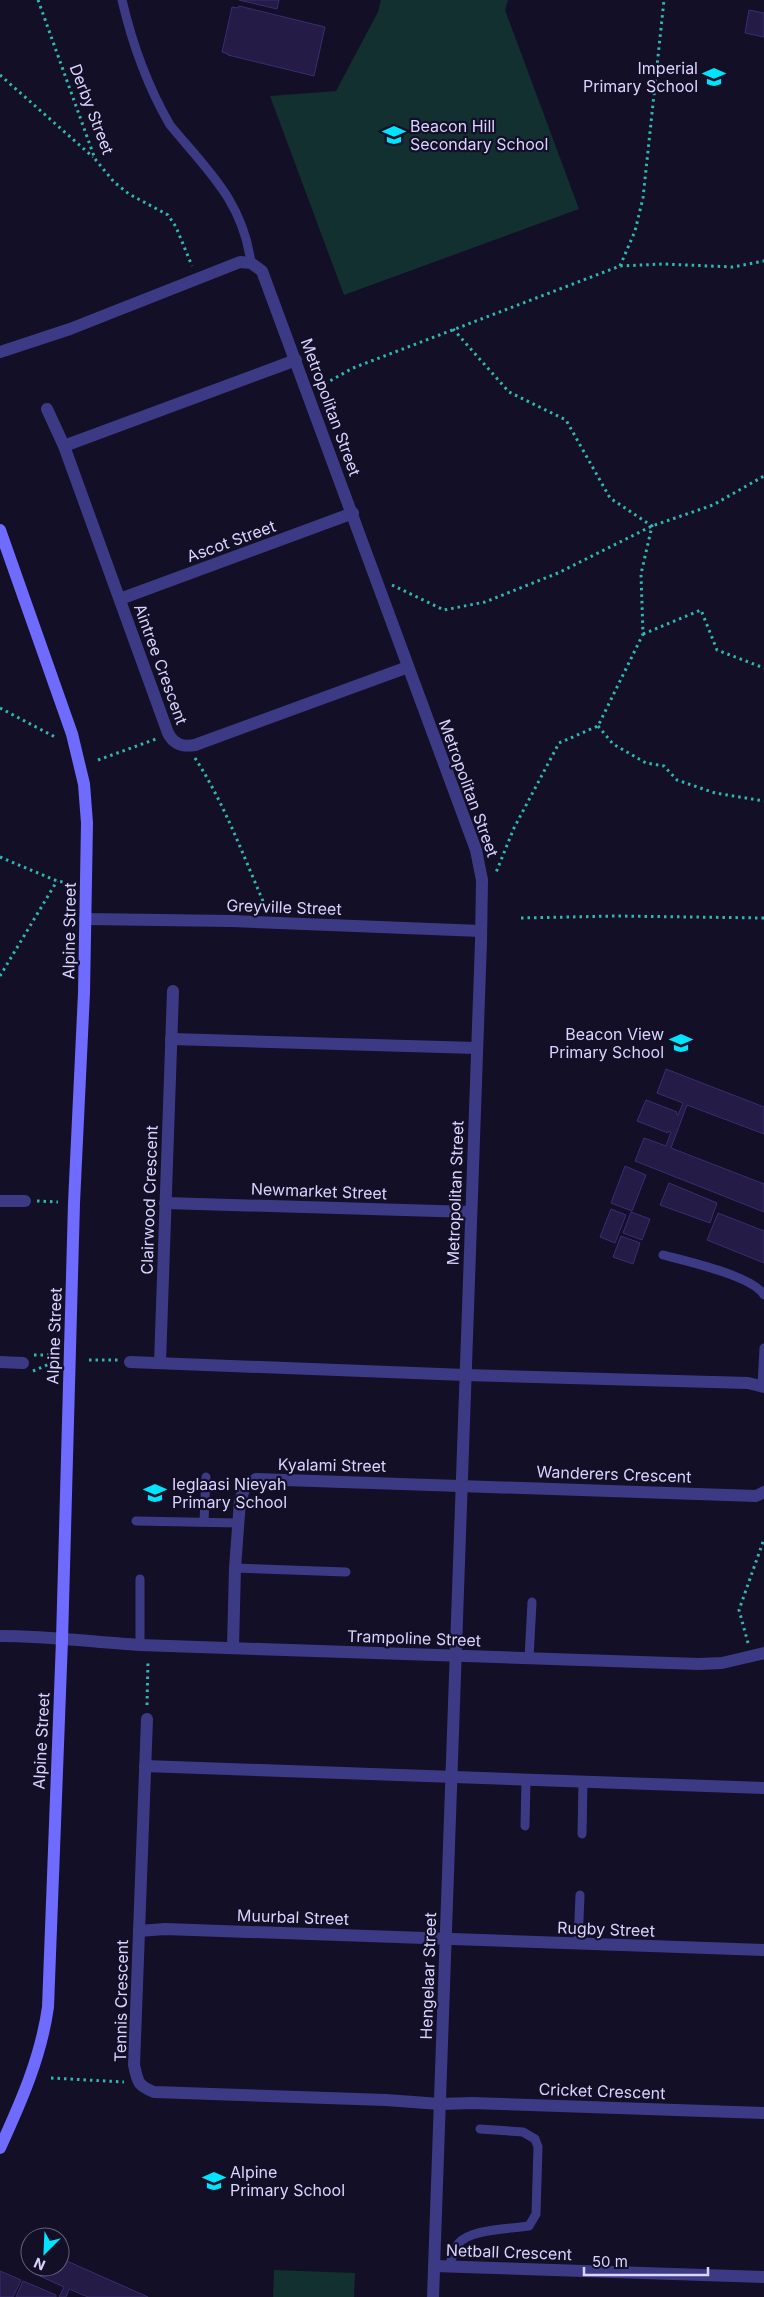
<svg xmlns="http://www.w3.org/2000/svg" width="764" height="2297" font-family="Inter,sans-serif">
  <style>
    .green { fill: #12302f }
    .building { fill: #241b47; stroke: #3b2d73 }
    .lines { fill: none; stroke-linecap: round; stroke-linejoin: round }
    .path { stroke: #2fb8b0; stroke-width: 3; stroke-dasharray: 2.5 4; stroke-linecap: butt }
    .lane { stroke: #3d3a85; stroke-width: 9 }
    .street { stroke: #3d3a85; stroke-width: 12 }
    .secondary { stroke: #6f6bff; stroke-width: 12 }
    .labels { text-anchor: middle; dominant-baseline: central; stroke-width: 4.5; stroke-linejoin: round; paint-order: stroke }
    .poi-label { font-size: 16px; fill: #d9d4ff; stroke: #130f26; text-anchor: start }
    .street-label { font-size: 16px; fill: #d9d4ff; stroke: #130f26 }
  </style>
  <rect width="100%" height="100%" fill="#130f26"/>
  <!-- green -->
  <g class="green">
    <path d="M381 0H508L505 10 579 209 344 295 270 96 336 91 378 12Z"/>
    <path d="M274 2270 355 2273 354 2297H273Z"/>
  </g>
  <!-- building -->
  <g class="building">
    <path d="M239 0H279L277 9Z"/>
    <path d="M239 6 325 27 314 76 228 55V54L222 52 232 7 238 8Z"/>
    <path d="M749 10 764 13V37L745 33Z"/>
    <path d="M666 1069 764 1107V1134L687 1105 671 1148 764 1184V1212L635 1161 644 1138 666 1146 671 1132 669 1131 668 1133 637 1121 646 1100 677 1112 676 1114 678 1115 683 1103 657 1093Z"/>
    <path d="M625 1166 646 1175 632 1211 611 1203Z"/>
    <path d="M669 1183 717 1203 710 1223 660 1205Z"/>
    <path d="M611 1209 626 1215 615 1243 600 1237Z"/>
    <path d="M631 1212 650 1219 642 1240 623 1233Z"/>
    <path d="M718 1213 764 1231V1263L707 1240Z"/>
    <path d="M621 1236 640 1243 633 1264 613 1257Z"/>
    <path d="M60 2258 148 2297H88L69 2289 66 2297H59L64 2287 40 2276 44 2267H60Z"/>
    <path d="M0 2271 21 2280 13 2297H0Z"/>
    <path d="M23 2281 56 2295V2297H16Z"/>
  </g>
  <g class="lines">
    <!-- path -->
    <g class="path">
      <path d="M38 0 95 159 114 182 129 194 168 215 176 227 192 266"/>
      <path d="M0 75 93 157"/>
      <path d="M620 266 635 231 643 198 664 0"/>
      <path d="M453 329 509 392 566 420 610 498 652 526 641 574 643 634 598 726 559 743 514 828 495 875"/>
      <path d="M319 387 353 368 620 266 663 264 733 267 764 261"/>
      <path d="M392 585 444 610 485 602 558 573 652 526 713 505 764 476"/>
      <path d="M643 634 701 610 717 650 764 668"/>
      <path d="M0 708 55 737"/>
      <path d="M598 726 613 744 646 763 664 766 677 780 715 793 764 801"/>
      <path d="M195 758C225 804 244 858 266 908"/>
      <path d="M98 760 156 739"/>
      <path d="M0 857 57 881 70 883"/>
      <path d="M521 918 616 916 764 918"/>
      <path d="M0 976 57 881"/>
      <path d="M37 1201 58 1202"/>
      <path d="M34 1355H53"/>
      <path d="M89 1360H118"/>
      <path d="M33 1371 52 1363"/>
      <path d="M748 1643 739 1610 764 1539"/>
      <path d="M147 1705 148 1660"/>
      <path d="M51 2078 124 2082"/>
    </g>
    <!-- lane -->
    <g class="lane">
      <path d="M122 0C132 43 148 87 170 125 207 170 243 201 251 263"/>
      <path d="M663 1255C686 1261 753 1276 764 1295"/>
      <path d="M762 1385 764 1348"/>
      <path d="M136 1521 238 1523"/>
      <path d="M204 1522 206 1477"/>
      <path d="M235 1568 346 1572"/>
      <path d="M140 1645V1579"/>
      <path d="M529 1658 532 1602"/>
      <path d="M525 1826 526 1779"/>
      <path d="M582 1834 583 1781"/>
      <path d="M578 1944 580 1895"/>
      <path d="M449 2266C452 2259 454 2250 458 2244 469 2229 510 2229 529 2226L536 2214 538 2147 535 2139 523 2132 480 2129"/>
    </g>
    <!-- street -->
    <g class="street">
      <path d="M0 352 70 329 240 262 251 263 262 271 476 850 482 880 481 941 433 2297"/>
      <path d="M47 409 64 446 168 733C174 745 183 747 195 745L408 667"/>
      <path d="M64 446 296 360"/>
      <path d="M120 599 353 513"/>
      <path d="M85 919 232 921 481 931"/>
      <path d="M171 1039 476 1048"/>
      <path d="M0 1201H25"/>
      <path d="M165 1203 471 1212"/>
      <path d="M0 1362 23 1363"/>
      <path d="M130 1362 465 1375 748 1383 764 1387"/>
      <path d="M160 1363 173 991"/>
      <path d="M0 1636C47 1636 93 1642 140 1645L699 1664 722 1663 764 1653"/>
      <path d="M233 1647 235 1568 240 1501 245 1487 256 1479 756 1496 764 1492"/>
      <path d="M147 1719 134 2065C138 2082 137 2085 154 2092L386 2100 440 2104 472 2103 764 2113"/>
      <path d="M145 1766 764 1788"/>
      <path d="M139 1931 165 1929 764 1950"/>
      <path d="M434 2266 764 2277"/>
    </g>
    <!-- secondary -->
    <path class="secondary" d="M0 530 72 734 84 784 87 823 84 993 74 1203 62 1640 48 2007C41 2057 21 2102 0 2148"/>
  </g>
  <!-- icons -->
  <defs>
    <symbol id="school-bare" viewBox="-9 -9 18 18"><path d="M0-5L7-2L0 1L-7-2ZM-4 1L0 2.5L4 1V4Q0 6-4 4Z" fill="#00e5ff" stroke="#130f26" stroke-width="2.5" paint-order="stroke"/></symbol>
  </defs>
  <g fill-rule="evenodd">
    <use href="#school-bare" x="698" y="61" width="32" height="32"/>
    <use href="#school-bare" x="378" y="119" width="32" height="32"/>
    <use href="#school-bare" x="665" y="1027" width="32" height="32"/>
    <use href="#school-bare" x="139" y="1477" width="32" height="32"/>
    <use href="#school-bare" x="198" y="2165" width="32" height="32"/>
  </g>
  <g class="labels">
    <!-- poi labels -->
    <g class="poi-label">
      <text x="698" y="68" text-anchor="end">Imperial<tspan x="698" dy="18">Primary School</tspan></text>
      <text x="410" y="126">Beacon Hill<tspan x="410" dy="18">Secondary School</tspan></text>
      <text x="664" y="1034" text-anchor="end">Beacon View<tspan x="664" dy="18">Primary School</tspan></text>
      <text x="172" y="1484">Ieglaasi Nieyah<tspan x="172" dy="18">Primary School</tspan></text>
      <text x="230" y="2172">Alpine<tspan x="230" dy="18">Primary School</tspan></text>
    </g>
    <!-- street labels -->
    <g class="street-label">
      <text transform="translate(92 109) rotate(69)">Derby Street</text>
      <text transform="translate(331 407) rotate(70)">Metropolitan Street</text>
      <text transform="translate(231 541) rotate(-20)">Ascot Street</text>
      <text transform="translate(161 664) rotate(70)">Aintree Crescent</text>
      <text transform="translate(469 788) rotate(70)">Metropolitan Street</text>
      <text transform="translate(284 907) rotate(2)">Greyville Street</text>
      <text transform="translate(69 931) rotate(-89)">Alpine Street</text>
      <text transform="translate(319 1191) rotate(2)">Newmarket Street</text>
      <text transform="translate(455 1193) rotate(-88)">Metropolitan Street</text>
      <text transform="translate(149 1200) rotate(-88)">Clairwood Crescent</text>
      <text transform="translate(54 1336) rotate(-88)">Alpine Street</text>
      <text transform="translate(332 1465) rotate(1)">Kyalami Street</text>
      <text transform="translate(614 1474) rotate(2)">Wanderers Crescent</text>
      <text transform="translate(414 1638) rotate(2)">Trampoline Street</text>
      <text transform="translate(41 1741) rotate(-87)">Alpine Street</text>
      <text transform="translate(293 1917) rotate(2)">Muurbal Street</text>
      <text transform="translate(606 1929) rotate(2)">Rugby Street</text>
      <text transform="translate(428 1976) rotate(-88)">Hengelaar Street</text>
      <text transform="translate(121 2001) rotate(-89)">Tennis Crescent</text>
      <text transform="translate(602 2091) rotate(2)">Cricket Crescent</text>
      <text transform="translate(509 2252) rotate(2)">Netball Crescent</text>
    </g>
  </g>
  <!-- north arrow -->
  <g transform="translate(45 2252) rotate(204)"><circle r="24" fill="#130f26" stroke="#625e7d"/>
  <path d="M0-4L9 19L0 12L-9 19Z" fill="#00e5ff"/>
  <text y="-8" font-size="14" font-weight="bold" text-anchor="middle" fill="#d9d4ff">N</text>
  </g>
  <!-- scale -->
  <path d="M584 2267v8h124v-8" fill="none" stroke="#d9d4ff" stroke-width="2.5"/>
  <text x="592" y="2267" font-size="15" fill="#d9d4ff" stroke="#130f26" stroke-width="4" paint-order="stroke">50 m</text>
</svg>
